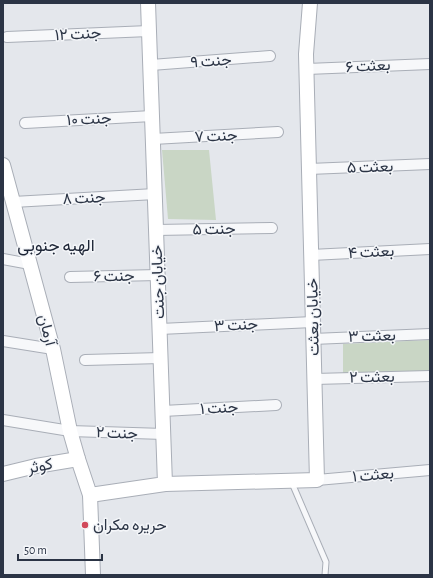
<svg xmlns="http://www.w3.org/2000/svg" width="433" height="578" font-family="'Alegreya Sans',Vazirmatn,sans-serif">
  <style>
    .green { fill: #c9d6c5 }
    .lines { fill: none; stroke-linecap: round; stroke-linejoin: round }
    .lane-casing { stroke: #a9aeb7; stroke-width: 7 }
    .street-casing { stroke: #a9aeb7; stroke-width: 12 }
    .secondary-casing { stroke: #a9aeb7; stroke-width: 16 }
    .lane { stroke: #f7f8fa; stroke-width: 5 }
    .street { stroke: #f7f8fa; stroke-width: 10 }
    .secondary { stroke: #fff; stroke-width: 14 }
    .poi-dot { fill: #d1495b; stroke: #f4f6f9; stroke-width: 1.5 }
    .labels { text-anchor: middle; dominant-baseline: central; stroke-width: 3; stroke-linejoin: round; paint-order: stroke }
    .street-label { font-size: 16px; fill: #2b3445; stroke: #f4f6f9 }
    .poi-label { font-size: 16px; fill: #2b3445; stroke: #f4f6f9; text-anchor: start }
    .neighbourhood-label { font-size: 17px; fill: #1d2536; stroke: #f4f6f9 }
  </style>
  <rect width="100%" height="100%" fill="#e4e7ec"/>
  <!-- green -->
  <g class="green">
    <path d="M162 150H209L216 220 168 219Z"/>
    <path d="M430 340V371L343 374V344Z"/>
  </g>
  <g class="lines">
    <defs>
      <path id="lane" d="M292 483 326 562 325 575"/>
      <g id="street">
        <path d="M7 37 149 31"/>
        <path d="M151 65 270 56"/>
        <path d="M307 69 430 64"/>
        <path d="M25 123 152 116"/>
        <path d="M153 139 278 132"/>
        <path d="M309 169 430 164"/>
        <path d="M13 202 155 194"/>
        <path d="M156 230 272 228"/>
        <path d="M311 255 430 249"/>
        <path d="M3 259 30 264"/>
        <path d="M70 277 158 275"/>
        <path d="M160 329 313 322"/>
        <path d="M313 339 430 334"/>
        <path d="M3 341 53 349"/>
        <path d="M85 360 161 358"/>
        <path d="M314 379 430 376"/>
        <path d="M163 411 276 405"/>
        <path d="M3 420 70 431 164 434"/>
        <path d="M317 480 430 470"/>
      </g>
      <g id="secondary">
        <path d="M3 165 53 349 70 431 78 459 90 495 93 575"/>
        <path d="M3 474 36 466 78 459"/>
        <path d="M165 484 317 480 306 54 310 3"/>
        <path d="M90 495 165 484 148 3"/>
      </g>
    </defs>
    <!-- lane casing -->
    <use href="#lane" class="lane-casing"/>
    <!-- street casing -->
    <use href="#street" class="street-casing"/>
    <!-- secondary casing -->
    <use href="#secondary" class="secondary-casing"/>
    <!-- lane -->
    <use href="#lane" class="lane"/>
    <!-- street -->
    <use href="#street" class="street"/>
    <!-- secondary -->
    <use href="#secondary" class="secondary"/>
  </g>
  <!-- markers -->
  <circle class="poi-dot" cx="85" cy="525" r="4"/>
  <g class="labels">
    <!-- street labels -->
    <g class="street-label">
      <text transform="translate(78 34) rotate(-3)">جنت ۱۲</text>
      <text transform="translate(211 61) rotate(-4)">جنت ۹</text>
      <text transform="translate(368 66) rotate(-3)">بعثت ۶</text>
      <text transform="translate(89 119) rotate(-3)">جنت ۱۰</text>
      <text transform="translate(216 136) rotate(-3)">جنت ۷</text>
      <text transform="translate(370 167) rotate(-2)">بعثت ۵</text>
      <text transform="translate(84 198) rotate(-3)">جنت ۸</text>
      <text transform="translate(214 229) rotate(-1)">جنت ۵</text>
      <text transform="translate(371 252) rotate(-3)">بعثت ۴</text>
      <text transform="translate(114 276) rotate(-1)">جنت ۶</text>
      <text transform="translate(158 282) rotate(-92)">خیابان جنت</text>
      <text transform="translate(313 317) rotate(-91)">خیابان بعثت</text>
      <text transform="translate(236 325) rotate(-3)">جنت ۳</text>
      <text transform="translate(47 330) rotate(75)">آرمان</text>
      <text transform="translate(372 336) rotate(-2)">بعثت ۳</text>
      <text transform="translate(372 377) rotate(-1)">بعثت ۲</text>
      <text transform="translate(219 408) rotate(-3)">جنت ۱</text>
      <text transform="translate(117 433) rotate(2)">جنت ۲</text>
      <text transform="translate(40 466) rotate(-11)">کوثر</text>
      <text transform="translate(373 475) rotate(-5)">بعثت ۱</text>
    </g>
    <!-- poi labels -->
    <g class="poi-label">
      <text x="93" y="525">حریره مکران</text>
    </g>
    <!-- neighbourhood labels -->
    <g class="neighbourhood-label">
      <text x="56" y="245">الهیه جنوبی</text>
    </g>
  </g>
  <!-- border -->
  <rect width="433" height="578" fill="none" stroke="#2b3445" stroke-width="8"/>
  <!-- scale -->
  <path d="M18 554v6h84v-6" fill="none" stroke="#2b3445" stroke-width="2"/>
  <text x="24" y="554" font-size="12" fill="#2b3445" stroke="#f4f6f9" stroke-width="3" paint-order="stroke">50 m</text>
</svg>
